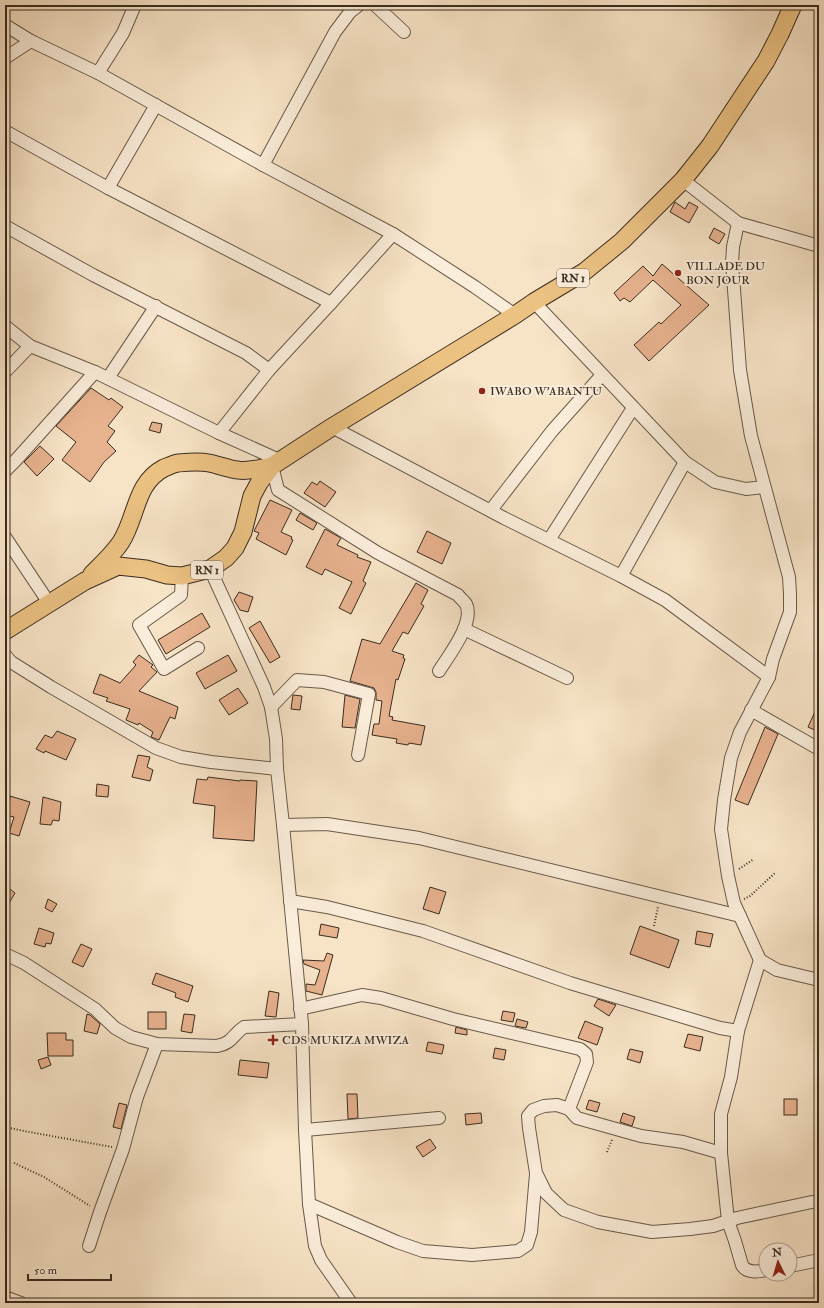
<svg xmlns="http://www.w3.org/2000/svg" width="824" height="1308" font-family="'IM FELL Double Pica',serif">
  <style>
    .building { fill: #e7b28e; stroke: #3a2c1f }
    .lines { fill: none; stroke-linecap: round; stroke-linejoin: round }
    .minor-casing { stroke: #695a49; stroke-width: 14 }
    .highway-casing { stroke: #3a2c1f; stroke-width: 19 }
    .path { stroke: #3a2c1f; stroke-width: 2; stroke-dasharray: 1 2; stroke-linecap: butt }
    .minor { stroke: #faedda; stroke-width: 12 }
    .highway { stroke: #ecc283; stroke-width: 17 }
    .poi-dot { fill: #8f2418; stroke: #faedda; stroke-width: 1.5 }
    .labels { text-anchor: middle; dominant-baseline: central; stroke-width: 4; stroke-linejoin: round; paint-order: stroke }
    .shield { fill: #faedda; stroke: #746657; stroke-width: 1 }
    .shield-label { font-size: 11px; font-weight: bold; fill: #3a2c1f }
    .poi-label { font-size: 12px; fill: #3a2c1f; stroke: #faedda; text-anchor: start }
  </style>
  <rect width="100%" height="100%" fill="#f7e3c6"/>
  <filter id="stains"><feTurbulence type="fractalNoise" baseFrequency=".005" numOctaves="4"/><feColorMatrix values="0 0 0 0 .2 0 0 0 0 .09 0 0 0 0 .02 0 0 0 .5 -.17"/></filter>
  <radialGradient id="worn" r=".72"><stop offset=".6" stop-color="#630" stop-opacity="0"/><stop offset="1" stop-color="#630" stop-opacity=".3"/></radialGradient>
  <!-- building -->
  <g class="building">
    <path d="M675 202 685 209 689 202 698 207 689 223 670 212Z"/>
    <path d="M714 228 725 234 719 244 709 238Z"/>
    <path d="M662 264 709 305 649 361 634 345 659 322 661 324 681 305 653 280 630 302 624 298 620 301 614 293 643 266 653 276Z"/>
    <path d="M91 388 109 400 111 398 123 407 108 426 115 431 107 442 116 451 104 462 90 482 62 460 76 442 56 426Z"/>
    <path d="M152 422 162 424 160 433 149 430Z"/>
    <path d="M40 446 54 459 37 476 24 462Z"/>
    <path d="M320 481 336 492 325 507 304 493 312 482 317 485Z"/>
    <path d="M270 500 292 510 281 532 292 537 291 539 293 540 286 555 256 539 259 533 254 531Z"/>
    <path d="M300 513 317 523 313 530 296 520Z"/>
    <path d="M325 529 341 538 337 545 358 555 357 557 371 562 363 581 366 583 351 614 339 608 352 582 325 569 322 575 306 567Z"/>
    <path d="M427 531 451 543 442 564 417 552Z"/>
    <path d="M416 583 428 590 421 604 424 606 408 634 403 632 392 651 404 655 403 658 405 659 398 680 396 679 389 716 393 717 392 720 425 726 421 745 409 743 408 745 396 743 397 739 372 735 374 724H379L382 701 376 700V692L374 688 350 681 362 639 380 644Z"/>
    <path d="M239 592 253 597 248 612 240 610 234 600Z"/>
    <path d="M202 613 210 627 166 654 158 640Z"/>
    <path d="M260 621 280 657 270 663 249 628Z"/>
    <path d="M139 655 153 665 151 667 157 672 139 691 178 707 175 719 170 717 159 740 151 737 153 732 139 723 138 725 126 720 130 709 106 701 108 698 93 693 100 674 120 683 136 665 133 662Z"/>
    <path d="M228 655 237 671 205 689 196 673Z"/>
    <path d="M238 688 248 703 229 715 219 700Z"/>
    <path d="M293 695 302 696 300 710 291 709Z"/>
    <path d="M345 695 360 699 355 728 342 727Z"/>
    <path d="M819 703V732L808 727Z"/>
    <path d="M765 727 778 734 748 805 735 800Z"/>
    <path d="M57 731 76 739 66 760 45 751 44 753 36 749 45 735 52 738Z"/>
    <path d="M138 755 150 757 147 767 153 770 150 781 132 777Z"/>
    <path d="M208 777 240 781V780L257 781 254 841 213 838 215 806 193 803 197 779 207 780Z"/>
    <path d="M97 784 109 786 108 797 96 796Z"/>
    <path d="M10 796 30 802 19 836 9 833 14 817 5 815V801L9 803Z"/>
    <path d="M43 797 61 802 59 821 53 820 51 825 40 824Z"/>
    <path d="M5 885 15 893 5 910Z"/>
    <path d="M430 887 446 892 439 914 423 909Z"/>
    <path d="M48 899 57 904 52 912 45 908Z"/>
    <path d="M321 924 339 928 337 938 319 935Z"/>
    <path d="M640 926 679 940 669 968 630 954Z"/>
    <path d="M39 928 54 933 51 944 46 943 45 947 34 944Z"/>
    <path d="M697 931 713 934 710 947 695 944Z"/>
    <path d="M81 944 92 949 83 967 72 962Z"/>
    <path d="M327 953 333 955 322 995 306 991V984L315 985 320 970 304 964 303 960 324 961Z"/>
    <path d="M156 973 193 986 188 1002 175 997 176 993 152 984Z"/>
    <path d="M269 991 279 993 276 1017 265 1016Z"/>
    <path d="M598 999 616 1005 609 1016 594 1006Z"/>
    <path d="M503 1011 515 1013 513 1022 501 1020Z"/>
    <rect x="148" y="1012" width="18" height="17"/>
    <path d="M87 1014 90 1015 100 1024 97 1034 84 1031Z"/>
    <path d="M184 1014 195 1015 192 1033 181 1031Z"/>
    <path d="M517 1019 528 1022 526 1028 515 1026Z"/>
    <path d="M585 1021 603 1028 597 1045 578 1038Z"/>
    <path d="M456 1027 467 1030V1035L455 1033Z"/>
    <path d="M47 1033H66V1040H73V1056H48Z"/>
    <path d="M688 1034 703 1037 700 1051 684 1047Z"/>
    <path d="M428 1042 444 1045 442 1054 426 1051Z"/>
    <path d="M495 1048 506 1050 504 1060 493 1058Z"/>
    <path d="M630 1049 643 1052 640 1063 627 1059Z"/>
    <path d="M48 1057 51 1065 41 1069 38 1060Z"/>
    <path d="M240 1060 269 1063 267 1078 238 1075Z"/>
    <path d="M347 1094H357L358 1118 348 1119Z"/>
    <rect x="784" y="1099" width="13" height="16"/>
    <path d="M589 1100 600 1103 597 1112 586 1109Z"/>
    <path d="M119 1103 127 1105 121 1129 113 1127Z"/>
    <path d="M481 1113 482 1123 466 1125 465 1114Z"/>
    <path d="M623 1113 635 1117 632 1126 620 1122Z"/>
    <path d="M430 1139 436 1148 423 1157 416 1147Z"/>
  </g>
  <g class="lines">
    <defs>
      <g id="minor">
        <path d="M375 5 404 32"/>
        <path d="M5 25 31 41 98 73 263 165 393 234 475 287 515 315"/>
        <path d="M5 58 31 41"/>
        <path d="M98 73 123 33 135 5"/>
        <path d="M5 131 108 188 331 303"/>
        <path d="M263 165 335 32 350 12 359 5"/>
        <path d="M683 180 738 223 733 247 732 263 740 370 751 436 789 577 790 594V612L773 659 769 677 740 732 731 758 724 800 721 829 728 876 734 903 760 960 777 970 819 980"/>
        <path d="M108 188 156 105"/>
        <path d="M738 223 819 246"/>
        <path d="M5 226 93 275 246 353 269 370"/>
        <path d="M534 302 685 462 715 482 746 489 764 487"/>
        <path d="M5 326 30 346 95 372 219 433 279 460"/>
        <path d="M5 372 30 346"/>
        <path d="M108 378 156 306"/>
        <path d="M332 427 504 518 621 576 665 600 769 677"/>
        <path d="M219 433 269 370 331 303 393 234"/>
        <path d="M272 466 278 490 378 553 458 595C460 598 464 601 466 604 475 622 449 655 439 671"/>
        <path d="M5 471 16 460 95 372"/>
        <path d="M491 510 552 431 602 375"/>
        <path d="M5 537 49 603"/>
        <path d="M549 540 633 408"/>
        <path d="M210 569 264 687 271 707 276 739 277 769 283 825 302 1024 305 1130 309 1204 315 1246 321 1260 351 1303"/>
        <path d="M182 576 181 595 139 625 164 669 198 648"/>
        <path d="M621 576 685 462"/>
        <path d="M464 629 567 678"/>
        <path d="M5 655 11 662 51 687 156 748 181 757 211 762 277 769"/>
        <path d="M271 707 297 680 324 682 369 694 358 755"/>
        <path d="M751 710 819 749"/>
        <path d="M283 825 327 824 419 838 740 916"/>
        <path d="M290 901 327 907 423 931 570 983 720 1028 738 1031 760 960"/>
        <path d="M5 954 24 963 95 1009 115 1028 131 1037 157 1044 217 1046C233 1043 232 1035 244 1027L302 1024"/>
        <path d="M300 1009 362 995 381 998 453 1019 580 1049 586 1054 587 1062 569 1109 577 1118 641 1136 683 1142 721 1153V1114L731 1077 738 1031"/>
        <path d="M569 1109 557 1105 544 1106 533 1110 528 1116 529 1128 536 1173 546 1193 564 1210 598 1222 652 1232 690 1229 713 1226 737 1218 812 1202"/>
        <path d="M305 1130 439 1118"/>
        <path d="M721 1153 728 1221 735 1241 742 1265C746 1273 758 1272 766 1270"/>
        <path d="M309 1204 397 1242 423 1251 472 1255 518 1251 527 1245 531 1232 536 1174"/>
        <path d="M89 1246 100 1212 123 1149 137 1097 157 1044"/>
        <path d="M790 1266 819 1260"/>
        <path d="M5 1297 21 1303"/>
      </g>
      <g id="highway">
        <path d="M92 574C102 564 113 554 121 542 137 517 135 483 164 468 169 466 173 464 178 463 189 462 199 461 209 463 219 465 228 469 238 470 249 472 261 468 272 466"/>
        <path d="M5 631 85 581 118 566 146 569 167 575 182 576 210 569 226 558 235 548 243 532 252 496 259 483 272 466 332 427 515 315 534 302 584 272 622 241 683 180 710 146 766 61 780 34 793 5"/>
      </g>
    </defs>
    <!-- minor casing -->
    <use href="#minor" class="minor-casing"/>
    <!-- highway casing -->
    <use href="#highway" class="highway-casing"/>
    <!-- path -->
    <g class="path">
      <path d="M739 869 754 859"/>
      <path d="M744 899 750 896 775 873"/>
      <path d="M654 926 658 907"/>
      <path d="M8 968V986"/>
      <path d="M5 1127 24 1131 112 1147"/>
      <path d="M607 1152 612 1140"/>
      <path d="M14 1163 44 1177 90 1206"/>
    </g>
    <!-- minor -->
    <use href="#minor" class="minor"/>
    <!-- highway -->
    <use href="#highway" class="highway"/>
  </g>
  <!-- markers -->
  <g class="poi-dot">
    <circle cx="678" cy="273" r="4"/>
    <circle cx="482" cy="391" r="4"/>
    <path d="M271 1034h4v4h4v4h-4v4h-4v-4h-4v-4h4z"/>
  </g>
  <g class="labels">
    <!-- shield labels -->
    <g class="shield">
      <rect x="557" y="269" width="32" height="18" rx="3"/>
      <rect x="191" y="561" width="32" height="18" rx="3"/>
    </g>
    <g class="shield-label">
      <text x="573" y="278">RN 1</text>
      <text x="207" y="570">RN 1</text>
    </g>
    <!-- poi labels -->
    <g class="poi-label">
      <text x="686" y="266">VILLADE DU<tspan x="686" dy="14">BON JOUR</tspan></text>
      <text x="490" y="391">IWABO W'ABANTU</text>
      <text x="282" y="1040">CDS MUKIZA MWIZA</text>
    </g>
  </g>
  <!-- margin -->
  <rect width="824" height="1308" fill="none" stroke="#f7e3c6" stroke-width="20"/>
  <rect x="6" y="6" width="812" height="1296" fill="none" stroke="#3a2c1f" stroke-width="2"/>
  <rect x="10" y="10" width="804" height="1288" fill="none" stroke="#3a2c1f"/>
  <!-- north arrow -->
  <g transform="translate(778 1262) rotate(355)"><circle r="19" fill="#faedda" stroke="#ada08f"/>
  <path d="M0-3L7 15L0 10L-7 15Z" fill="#8f2418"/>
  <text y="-6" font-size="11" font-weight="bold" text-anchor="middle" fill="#3a2c1f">N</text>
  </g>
  <!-- scale -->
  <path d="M28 1274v6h83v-6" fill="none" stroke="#3a2c1f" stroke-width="2"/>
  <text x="34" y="1274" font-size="12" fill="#3a2c1f" stroke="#faedda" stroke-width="3" paint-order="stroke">50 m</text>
  <rect width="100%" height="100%" filter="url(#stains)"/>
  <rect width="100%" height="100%" fill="url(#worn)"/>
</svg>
